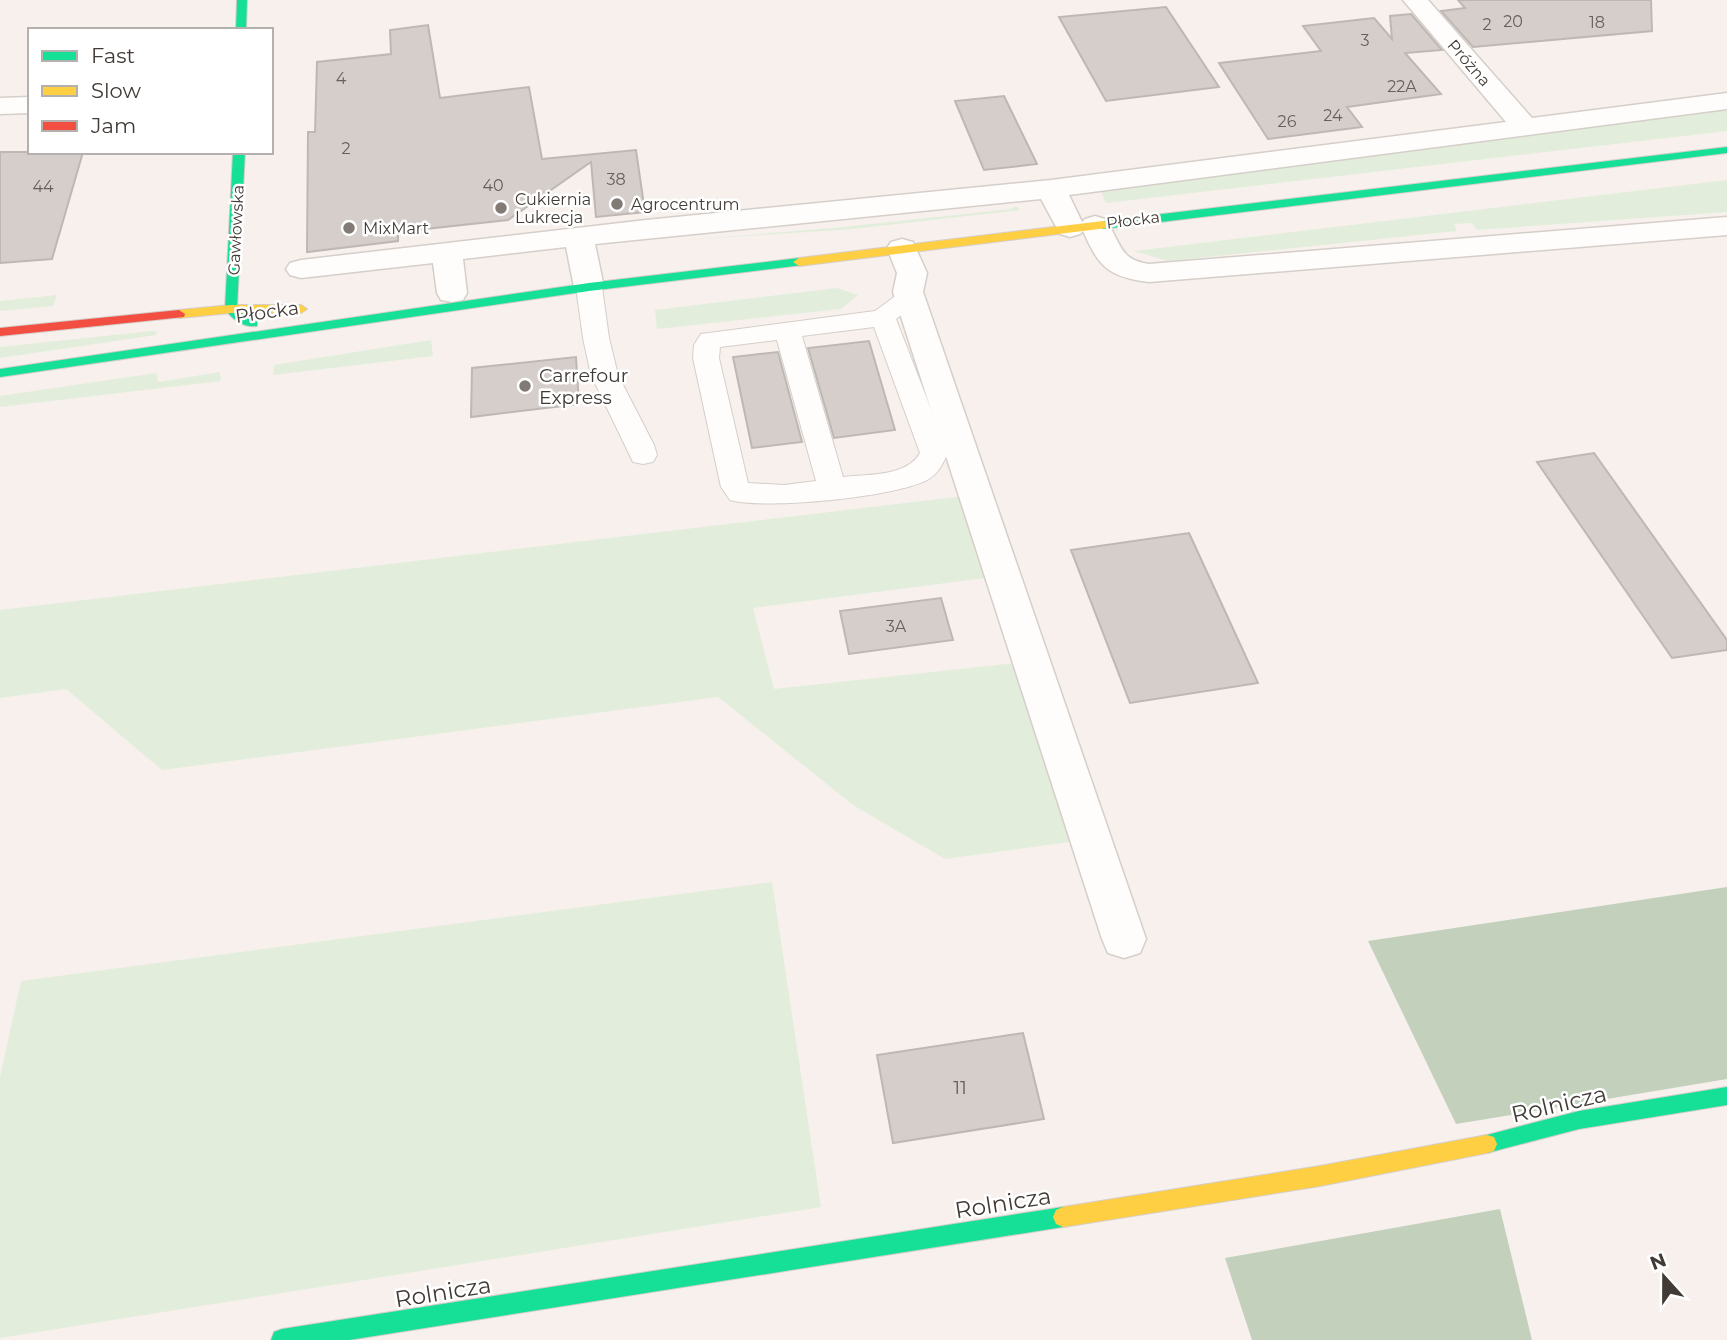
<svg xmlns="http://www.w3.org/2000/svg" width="1727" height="1340" font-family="Montserrat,sans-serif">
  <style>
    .green { fill: #e2eedb }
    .forest { fill: #c2d0bc }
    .building { fill: #d5ceca; stroke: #beb8b4; stroke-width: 2 }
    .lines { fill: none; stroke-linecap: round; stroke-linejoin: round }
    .lane-casing { stroke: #d5cec9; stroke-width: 2 }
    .street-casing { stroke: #d5cec9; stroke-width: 3 }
    .fast-casing { stroke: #d5cec9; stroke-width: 2 }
    .slow-casing { stroke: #d5cec9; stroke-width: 2 }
    .jam-casing { stroke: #d5cec9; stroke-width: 2 }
    .lane { fill: #fefdfc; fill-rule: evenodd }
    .street { fill: #fefdfc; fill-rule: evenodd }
    .fast { fill: #16e098; fill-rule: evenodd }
    .slow { fill: #ffcf43; fill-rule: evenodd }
    .jam { fill: #f24e42; fill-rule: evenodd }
    .poi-dot { fill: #817a75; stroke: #fff; stroke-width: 2.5 }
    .labels { text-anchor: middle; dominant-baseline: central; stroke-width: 5; stroke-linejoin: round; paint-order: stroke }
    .number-label { font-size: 16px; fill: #675f5a }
    .far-street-label { font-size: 16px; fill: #423a35; stroke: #fff }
    .far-poi-label { font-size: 16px; fill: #423a35; stroke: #fff; text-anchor: start }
    .street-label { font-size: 19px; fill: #423a35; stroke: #fff }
    .poi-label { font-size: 19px; fill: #423a35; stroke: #fff; text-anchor: start }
    .near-number-label { font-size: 19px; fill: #675f5a }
    .near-street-label { font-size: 23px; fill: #423a35; stroke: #fff }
  </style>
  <rect width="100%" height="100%" fill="#f7f0ec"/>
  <!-- green -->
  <g class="green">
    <path d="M1727 107V131L1106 203 1100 190Z"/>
    <path d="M1727 180V212L1477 230 1472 223 1454 224 1457 231 1168 261 1134 251Z"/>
    <path d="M1016 206 1020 210 853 229 686 240 834 228 1011 209Z"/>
    <path d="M837 288 858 295 841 309 657 329 655 310Z"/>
    <path d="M57 295 53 306 0 311V301Z"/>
    <path d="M152 331 157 332 156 335 0 358V347Z"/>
    <path d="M431 340 433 356 273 375 274 365Z"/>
    <path d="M220 372 221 381 0 407V396L156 373 158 382Z"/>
    <path d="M965 496 993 577 753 608 774 689 1016 663 1076 841 945 859 853 805 718 697 162 770 66 689 0 698V610Z"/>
    <path d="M772 882 821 1207 0 1338V1077L21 981Z"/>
  </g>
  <!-- forest -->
  <g class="forest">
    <path d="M1727 887V1079L1456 1124 1368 941Z"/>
    <path d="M1500 1209 1532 1340H1252L1225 1258Z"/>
  </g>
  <!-- building -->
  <g class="building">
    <path d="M1458 0H1651L1652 31 1473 47 1441 11 1465 8Z"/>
    <path d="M1166 7 1219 87 1106 101 1059 17Z"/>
    <path d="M1411 14 1442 50 1405 53 1441 94 1347 107 1362 127 1268 139 1219 63 1321 51 1303 26 1374 18 1392 39 1390 16Z"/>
    <path d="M428 25 440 98 529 87 542 159 636 150 645 212 596 217 591 162 508 220 398 232V241L307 252 308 132H315L317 62 391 54 390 30Z"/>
    <path d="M1004 96 1037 164 984 170 955 101Z"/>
    <path d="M0 152H83L52 259 0 263Z"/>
    <path d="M869 341 895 430 834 438 808 348Z"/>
    <path d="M778 352 802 442 752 448 733 357Z"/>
    <path d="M576 357 579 404 471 417 472 368Z"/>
    <path d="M1594 453 1727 640V650L1672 658 1537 462Z"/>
    <path d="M1189 533 1258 683 1130 703 1071 550Z"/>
    <path d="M941 598 953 640 849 654 840 611Z"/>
    <path d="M1023 1033 1044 1119 893 1143 877 1055Z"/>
  </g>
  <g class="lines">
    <defs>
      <g id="lane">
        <path d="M589 279 598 282 602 287 609 338 618 375 654 445 657 455 653 462 643 464 633 462 591 375 583 338 576 287 580 282Z"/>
        <path d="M910 290 919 292 923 298 896 319 948 453C943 463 939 473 929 479 899 497 764 510 730 500L721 487 693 358 694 345 701 334 875 311 901 292ZM874 327 920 453C907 477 867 474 843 477L802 336ZM777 340 816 481 784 485 748 483 719 358 720 347Z"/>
      </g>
      <g id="street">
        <path d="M1403 0H1428L1532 118 1727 93V109L1069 195 1082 222 1085 219 1095 216 1105 219C1121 241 1118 260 1149 264L1727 217V235L1149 282C1108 277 1099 267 1083 231L1080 234 1070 237 1060 234 1041 199 595 244 604 287 600 294 589 296 578 294 574 287 566 247 463 259 467 293 463 300 452 302 441 300 437 293 433 263 301 278 290 275 286 269 290 263 301 260 646 220 1051 180 1506 122Z"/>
        <path d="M30 97V113L0 114V98Z"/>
        <path d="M902 239 913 242 927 273 923 292 1146 939 1140 953 1124 958 1108 953 1102 939 893 292 897 273 887 248 891 242Z"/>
      </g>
      <g id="fast">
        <path d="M237 0H247L246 30H236Z"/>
        <path d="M1727 147V153L1103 229 1097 225 1103 221Z"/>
        <path d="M233 152H245L237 308 244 315 257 320V326C243 328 232 319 225 309Z"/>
        <path d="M799 258 805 262 803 265 589 291 0 377V369L589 283Z"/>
        <path d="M1727 1087V1105L1579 1129 1487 1153 1480 1151 1477 1144 1480 1137 1487 1135 1579 1111Z"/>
        <path d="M1063 1207 1070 1210 1073 1217 1070 1224 1063 1227 349 1340H271L274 1332 282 1329Z"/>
      </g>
      <g id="slow">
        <path d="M1103 221 1107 222V228L799 266 793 262 799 258Z"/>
        <path d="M231 305H301L307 309 301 313H231L179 318 173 314 179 310Z"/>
        <path d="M1487 1135 1494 1137 1497 1144 1494 1151 1487 1153 1320 1186 1063 1227 1056 1224 1053 1217 1056 1210 1063 1207 1320 1166Z"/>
      </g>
      <path id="jam" d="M179 310 185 314 184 317 0 336V328Z"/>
    </defs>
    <!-- lane casing -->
    <use href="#lane" class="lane-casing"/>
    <!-- street casing -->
    <use href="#street" class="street-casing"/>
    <!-- fast casing -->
    <use href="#fast" class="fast-casing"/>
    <!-- slow casing -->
    <use href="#slow" class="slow-casing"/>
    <!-- jam casing -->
    <use href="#jam" class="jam-casing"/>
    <!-- lane -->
    <use href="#lane" class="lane"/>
    <!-- street -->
    <use href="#street" class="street"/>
    <!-- fast -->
    <use href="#fast" class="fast"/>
    <!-- slow -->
    <use href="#slow" class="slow"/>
    <!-- jam -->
    <use href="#jam" class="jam"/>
  </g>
  <!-- markers -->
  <g class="poi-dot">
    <circle cx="617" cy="204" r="7"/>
    <circle cx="501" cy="208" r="7"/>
    <circle cx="349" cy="228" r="7"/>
    <circle cx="525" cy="386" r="7"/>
  </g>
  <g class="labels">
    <!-- number labels -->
    <g class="number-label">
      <text x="1513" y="21">20</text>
      <text x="1597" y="22">18</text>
      <text x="1487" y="24">2</text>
      <text x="1365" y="40">3</text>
      <text x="341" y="78">4</text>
      <text x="1402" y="86">22A</text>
      <text x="1333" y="115">24</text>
      <text x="1287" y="121">26</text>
      <text x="346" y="148">2</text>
      <text x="616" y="179">38</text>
      <text x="493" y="185">40</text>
      <text x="43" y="186">44</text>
      <text x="896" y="626">3A</text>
    </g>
    <!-- far-street labels -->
    <g class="far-street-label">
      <text transform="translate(1469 63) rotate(49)">Próżna</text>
      <text transform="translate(1133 220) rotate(-7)">Płocka</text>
      <text transform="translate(236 230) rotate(-87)">Gawłowska</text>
    </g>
    <!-- far-poi labels -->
    <g class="far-poi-label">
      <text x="515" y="199">Cukiernia<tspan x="515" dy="18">Lukrecja</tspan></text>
      <text x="631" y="204">Agrocentrum</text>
      <text x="363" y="228">MixMart</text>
    </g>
    <!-- street labels -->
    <g class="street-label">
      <text transform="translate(267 312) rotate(-8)">Płocka</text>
    </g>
    <!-- poi labels -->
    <g class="poi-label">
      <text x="539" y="375">Carrefour<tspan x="539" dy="22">Express</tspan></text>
    </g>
    <!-- near-number labels -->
    <g class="near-number-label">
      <text x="960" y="1087">11</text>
    </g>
    <!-- near-street labels -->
    <g class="near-street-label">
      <text transform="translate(1559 1104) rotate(-13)">Rolnicza</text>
      <text transform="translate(1003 1203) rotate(-9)">Rolnicza</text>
      <text transform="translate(443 1292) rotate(-9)">Rolnicza</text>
    </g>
  </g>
  <!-- legend -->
  <rect x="28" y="28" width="245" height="126" fill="#ffffff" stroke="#b3b0ae" stroke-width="2"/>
  <rect x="42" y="51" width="35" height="10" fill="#16e098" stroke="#b3b0ae" stroke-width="2"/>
  <text x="91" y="63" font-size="21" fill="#423a35">Fast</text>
  <rect x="42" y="86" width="35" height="10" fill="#ffcf43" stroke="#b3b0ae" stroke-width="2"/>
  <text x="91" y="98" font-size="21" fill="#423a35">Slow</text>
  <rect x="42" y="121" width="35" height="10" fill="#f24e42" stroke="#b3b0ae" stroke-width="2"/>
  <text x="91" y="133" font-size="21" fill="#423a35">Jam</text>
  <!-- north arrow -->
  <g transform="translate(1664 1277) rotate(339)" stroke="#ffffff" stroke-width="5" paint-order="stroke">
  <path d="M0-5L12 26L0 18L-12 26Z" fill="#423a35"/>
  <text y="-10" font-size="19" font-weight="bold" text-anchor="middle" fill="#423a35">N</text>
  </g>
</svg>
